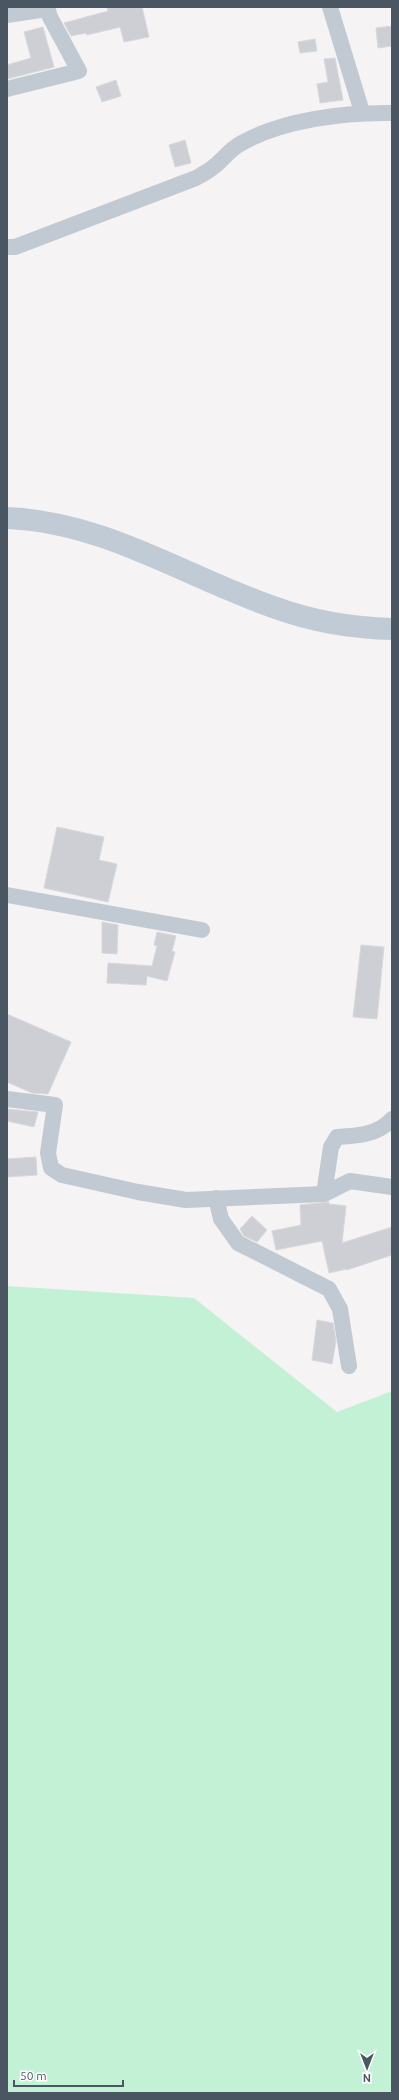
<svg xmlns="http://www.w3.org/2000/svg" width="399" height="2100" font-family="Ubuntu,sans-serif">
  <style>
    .green { fill: #c3f1d5 }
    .building { fill: #cdcfd5; stroke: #d7d9de }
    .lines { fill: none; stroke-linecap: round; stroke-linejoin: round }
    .street { stroke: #c1cad2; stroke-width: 16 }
    .secondary { stroke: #c1cbd6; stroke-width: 22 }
  </style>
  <rect width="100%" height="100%" fill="#f5f3f3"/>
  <!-- green -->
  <path class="green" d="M7 1286 194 1298 337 1412 392 1391V2093H7Z"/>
  <!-- building -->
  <g class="building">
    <path d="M107 7H142L149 37 124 42 120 27 87 35 86 33 71 36 64 23 108 11Z"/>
    <path d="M392 26V46L378 48 376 28Z"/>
    <path d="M43 27 54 67 7 79V65L31 58 24 32Z"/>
    <path d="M315 39 317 51 300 53 298 42Z"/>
    <path d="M335 58 343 100 320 103 317 84 328 82 324 59Z"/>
    <path d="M116 80 121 96 102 102 96 87Z"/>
    <path d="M185 140 191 163 175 167 169 145Z"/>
    <path d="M57 827 104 837 99 860 117 864 108 902 44 888Z"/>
    <path d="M102 922 118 925 117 954 102 953Z"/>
    <path d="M157 932 176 936 172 951 175 952 167 981 147 976 146 985 107 983 108 963 152 966 157 946 154 945Z"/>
    <path d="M361 945 384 947 377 1019 353 1017Z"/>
    <path d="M7 1014 71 1042 48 1094 32 1093 7 1082Z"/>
    <path d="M7 1109 38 1112 34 1127 7 1121Z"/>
    <path d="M36 1157 37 1175 7 1177V1159Z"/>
    <path d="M329 1202V1204L346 1206 342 1243 392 1227V1255L347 1270V1269L329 1273 322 1241 276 1250 272 1231 301 1225 300 1205Z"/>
    <path d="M252 1216 267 1230 257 1242 244 1236 240 1229Z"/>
    <path d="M317 1320 333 1323 336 1341 332 1364 312 1360Z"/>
  </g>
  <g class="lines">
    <!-- street -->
    <g class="street">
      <path d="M330 7 362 112"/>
      <path d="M7 15 47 9"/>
      <path d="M7 89 79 71 50 17 47 7"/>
      <path d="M7 247H15L196 178C201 175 207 172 212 168 222 161 229 150 240 144 281 120 345 112 392 113"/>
      <path d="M7 895 202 930"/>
      <path d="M7 1099 55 1105 48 1153 51 1168 62 1175 138 1192 186 1200 324 1194 350 1181 392 1187"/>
      <path d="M324 1194 331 1147 337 1137C357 1136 378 1135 392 1119"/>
      <path d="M216 1198 221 1219 238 1243 329 1289 340 1309 349 1366"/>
    </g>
    <!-- secondary -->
    <path class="secondary" d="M7 518C106 522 185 577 276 608 312 621 353 628 392 629"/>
  </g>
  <!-- border -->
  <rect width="399" height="2100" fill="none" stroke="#4a5661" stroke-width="16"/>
  <!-- north arrow -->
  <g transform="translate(367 2068) rotate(180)" stroke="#ffffff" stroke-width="3" paint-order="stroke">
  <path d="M0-3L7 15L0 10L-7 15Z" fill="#4a5661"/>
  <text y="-6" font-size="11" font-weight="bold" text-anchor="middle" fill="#4a5661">N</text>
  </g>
  <!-- scale -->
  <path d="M14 2080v6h109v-6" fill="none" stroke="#4a5661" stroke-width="2"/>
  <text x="20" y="2080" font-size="12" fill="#4a5661" stroke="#ffffff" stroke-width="3" paint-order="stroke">50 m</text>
</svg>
